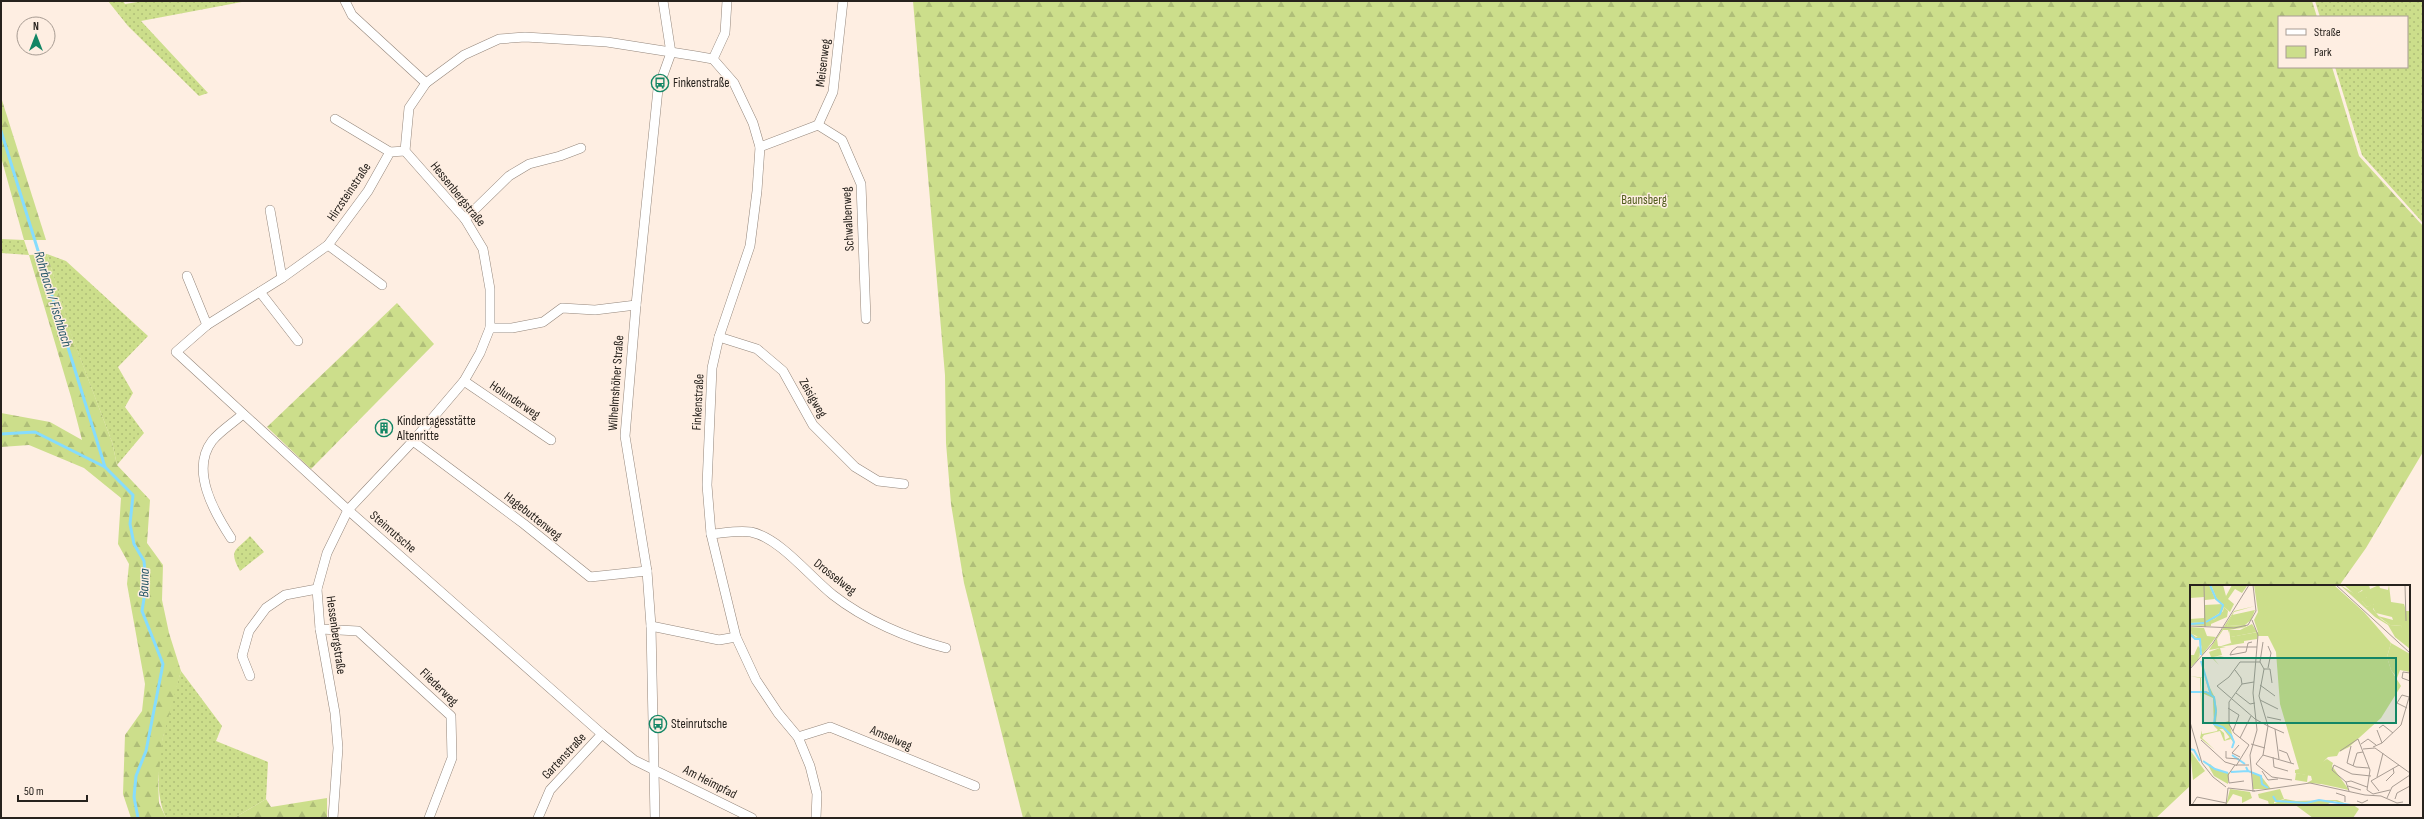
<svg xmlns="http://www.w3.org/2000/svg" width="2424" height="819" font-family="'Sofia Sans Condensed',sans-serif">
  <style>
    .green { fill: url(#green-dots) }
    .forest { fill: url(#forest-firs) }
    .pitch { fill: #ccde8b }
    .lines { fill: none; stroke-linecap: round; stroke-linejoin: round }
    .stream { stroke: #86dcfd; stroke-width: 3 }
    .street-casing { stroke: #94867b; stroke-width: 10 }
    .street { stroke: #fff; stroke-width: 9 }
    .labels { text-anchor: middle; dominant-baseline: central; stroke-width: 3; stroke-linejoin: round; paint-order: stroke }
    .street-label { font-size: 13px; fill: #27221d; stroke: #feeee2 }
    .poi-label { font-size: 13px; fill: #27221d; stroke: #feeee2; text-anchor: start }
    .park-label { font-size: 13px; fill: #4f5b1a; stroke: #feeee2 }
    .water-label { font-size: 14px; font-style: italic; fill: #29596a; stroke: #feeee2 }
    .inset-river { fill: none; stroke: #86dcfd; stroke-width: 2 }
    .inset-road { fill: none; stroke: #a89c93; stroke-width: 1 }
    .view { fill: #138665; fill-opacity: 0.15; stroke: #138665; stroke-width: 2 }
    .inset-edge { fill: none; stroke: #27221d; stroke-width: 2 }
  </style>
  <defs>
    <pattern id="green-dots" width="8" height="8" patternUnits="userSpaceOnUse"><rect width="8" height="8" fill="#ccde8b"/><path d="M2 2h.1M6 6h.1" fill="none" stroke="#afbe78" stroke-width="1.8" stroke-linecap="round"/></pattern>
    <pattern id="forest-firs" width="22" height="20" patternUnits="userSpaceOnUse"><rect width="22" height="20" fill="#ccde8b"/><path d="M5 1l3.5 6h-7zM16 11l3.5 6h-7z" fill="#afbe78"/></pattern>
  </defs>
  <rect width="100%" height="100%" fill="#feeee2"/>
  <!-- green -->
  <g class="green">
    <path d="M108 1H123L125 4 144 1H247L141 21 208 93 199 96 128 26Z"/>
    <path d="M2315 1H2423V223L2362 155 2335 67H2407V17H2320Z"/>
    <path d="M1 239 24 240 29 255 1 253Z"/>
    <path d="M47 254 66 261 148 336 118 367 133 393 125 407 144 433 117 465 112 442 71 334Z"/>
    <path d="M250 536 264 552 240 571C228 549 236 551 250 536Z"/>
    <path d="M181 671 222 726 216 741 268 762 266 799 234 818H166C147 776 168 713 181 671Z"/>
  </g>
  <!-- forest -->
  <g class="forest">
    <path d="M913 1H2312L2317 17H2279V67H2332L2359 156 2423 226V452L2366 548 2339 586H2191V785L2156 818H1023L964 583 951 504 946 443 945 375Z"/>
    <path d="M1 97 46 240H24L1 157Z"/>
    <path d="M47 254 72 336 112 442 117 465 150 500 147 543 163 565 162 600 169 633 181 671 163 737 158 780 159 803 166 818H131L123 794 125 735 142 711 145 684 127 584 129 564 118 544 121 498 84 468 29 445 1 447V413L50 422 82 440 71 397 29 255Z"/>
    <path d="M397 303 434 344 311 469 267 427Z"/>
    <path d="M327 798V818H234L266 799 271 807Z"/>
  </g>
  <!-- pitch -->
  <path class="pitch" d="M2294 804H2352L2359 809 2353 818H2313Z"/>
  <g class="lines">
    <!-- stream -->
    <g class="stream">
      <path d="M1 131 105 467"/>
      <path d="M1 434 35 432 105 467 133 495 130 524 134 544 144 561 146 586 142 611 163 664 146 751 136 776 134 797 138 818"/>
    </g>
    <defs>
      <g id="street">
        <path d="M345 1 352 15 426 83"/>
        <path d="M713 59 725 33 727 1"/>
        <path d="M335 119 390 152"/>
        <path d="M818 125 833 92 843 1"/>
        <path d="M760 147 818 125 842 140 861 184 866 319"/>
        <path d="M405 151 390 152 368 191 328 245 282 278 207 325 176 352 348 510 602 734 634 760 752 818"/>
        <path d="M270 210 282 278"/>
        <path d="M465 219 509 176 529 164 560 156 581 148"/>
        <path d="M328 245 382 285"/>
        <path d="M187 276 207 325"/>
        <path d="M260 292 298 341"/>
        <path d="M490 328H512L543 322 562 308 595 310 636 305"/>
        <path d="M719 337 757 349 783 371 813 425 855 467 878 481 904 484"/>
        <path d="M464 381 551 440"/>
        <path d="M413 441 524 524 590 577 647 571"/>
        <path d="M711 534C724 533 739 530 751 532 780 538 810 577 833 595 865 620 907 638 946 648"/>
        <path d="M231 538C214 512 190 470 212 441 220 431 233 423 243 414"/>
        <path d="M651 626 719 640 736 637"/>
        <path d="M320 629 358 631 451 716 452 758 429 818"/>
        <path d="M250 676 242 656 249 631 266 608 285 595 317 589"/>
        <path d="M798 737 830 727 975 786"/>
        <path d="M333 818 338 748 335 713 320 629 317 589 327 553 348 510 413 441 464 381 480 353 490 328V289L483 249 465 219 405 151 409 108 426 83 464 55 499 39 525 37 607 42 696 56 713 59 734 83 753 123 760 147 757 191 750 246 719 337 712 368 707 485 711 534 736 637 756 680 778 713 798 737 810 766 817 794 816 818"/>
        <path d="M538 818 550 790 602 734"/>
        <path d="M655 818 651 626 647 571 625 436 636 305 658 89 671 53 663 1"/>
      </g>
    </defs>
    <!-- street casing -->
    <use href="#street" class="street-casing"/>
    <!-- street -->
    <use href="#street" class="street"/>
  </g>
  <!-- icons -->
  <defs>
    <symbol id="bus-ring" viewBox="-11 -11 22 22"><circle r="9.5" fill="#feeee2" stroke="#138665" stroke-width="1.5"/><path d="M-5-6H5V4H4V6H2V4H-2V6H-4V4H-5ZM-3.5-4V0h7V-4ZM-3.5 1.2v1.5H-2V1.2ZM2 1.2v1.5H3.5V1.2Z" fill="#138665"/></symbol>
    <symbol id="building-ring" viewBox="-11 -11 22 22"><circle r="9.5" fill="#feeee2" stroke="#138665" stroke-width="1.5"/><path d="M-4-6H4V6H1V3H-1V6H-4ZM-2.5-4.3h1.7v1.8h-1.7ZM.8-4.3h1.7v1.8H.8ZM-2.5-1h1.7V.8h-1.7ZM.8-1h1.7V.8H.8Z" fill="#138665"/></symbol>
  </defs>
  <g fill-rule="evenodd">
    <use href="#bus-ring" x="650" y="73" width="20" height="20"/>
    <use href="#building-ring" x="374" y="418" width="20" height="20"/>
    <use href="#bus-ring" x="648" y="714" width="20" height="20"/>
  </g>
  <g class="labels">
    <!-- street labels -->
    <g class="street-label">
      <text transform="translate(823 63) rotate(-83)">Meisenweg</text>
      <text transform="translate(349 192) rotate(-56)">Hirzsteinstraße</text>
      <text transform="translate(458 194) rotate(51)">Hessenbergstraße</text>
      <text transform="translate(848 219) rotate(-93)">Schwalbenweg</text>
      <text transform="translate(616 383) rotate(-86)">Wilhelmshöher Straße</text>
      <text transform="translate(813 398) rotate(60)">Zeisigweg</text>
      <text transform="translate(515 400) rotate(34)">Holunderweg</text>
      <text transform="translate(698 402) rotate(-87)">Finkenstraße</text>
      <text transform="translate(533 516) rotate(38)">Hagebuttenweg</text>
      <text transform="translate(393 532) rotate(41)">Steinrutsche</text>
      <text transform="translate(835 577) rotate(38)">Drosselweg</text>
      <text transform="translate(336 635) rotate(82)">Hessenbergstraße</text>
      <text transform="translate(439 687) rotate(44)">Fliederweg</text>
      <text transform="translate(891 738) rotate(23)">Amselweg</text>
      <text transform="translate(564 756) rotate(-47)">Gartenstraße</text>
      <text transform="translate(710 782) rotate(27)">Am Heimpfad</text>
    </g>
    <!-- poi labels -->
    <g class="poi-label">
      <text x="673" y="83">Finkenstraße</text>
      <text x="397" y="421">Kindertagesstätte<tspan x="397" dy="15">Altenritte</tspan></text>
      <text x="671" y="724">Steinrutsche</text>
    </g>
    <!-- park labels -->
    <g class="park-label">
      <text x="1644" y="200">Baunsberg</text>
    </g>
    <!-- water labels -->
    <g class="water-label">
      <text transform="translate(53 299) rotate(73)">Rohrbach / Fischbach</text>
      <text transform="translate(144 583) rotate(-89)">Bauna</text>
    </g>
  </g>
  <!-- overview -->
  <g transform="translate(2190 585)">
    <rect width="220" height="220" fill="#feeee2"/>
    <path d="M0 0H19L25 14 15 15V20L33 19 31 27 16 37 25 34 33 26 34 22 38 26 37 32 21 39V41H15L14 37 0 38V34L14 33V12L0 13ZM21 0H33V18L26 12ZM154 0H179L180 4 189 0 190 3 198 5 199 0 201 17 214 19 216 26H220V64L205 52 212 41 200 40 188 31 203 35 202 32 186 28 182 21 184 19 177 22 171 15 177 12 172 5 165 10ZM65 25 61 35 55 40 37 41 42 30ZM62 39 67 47 41 52 42 60 28 62 41 58 39 45H50ZM0 42 14 43 17 51 26 52 12 70 11 53 2 49ZM201 58 220 69V87L210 85 207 93 201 85 197 72ZM8 61 11 64 8 75 0 83V70H4ZM30 63 32 70 23 72 34 71 24 74 29 80 21 72 19 67ZM0 91 15 93H11L12 149 27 146 28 143 34 148 35 155 40 152 41 154 34 156 30 146 14 150 12 153 25 165 10 153 12 145 10 93ZM0 165 15 186 3 195ZM137 174 143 178 142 181 159 205 122 197 124 182ZM20 179 25 184 39 188 38 199 24 191 18 180ZM95 214 106 216 147 215 159 220 144 216 136 220H80Z" fill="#ccde8b"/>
    <path d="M19 0 26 12 33 17V0L36 11 42 0 57 1 52 8 45 4 38 14 44 19 40 27 34 22 31 29 25 34 16 38 31 27 33 19 25 14ZM64 0H144L174 27 201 58 197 72 201 85 211 101 191 133 159 162 149 167 147 171 138 172 125 185 127 190 123 196 134 199 117 198 122 195 121 191 105 188V185L109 184 90 119 86 67 78 51H68L67 54 54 56V58L42 60 40 52 68 47 64 35 68 27ZM150 0 165 9 179 3 177 12 172 16 177 22 184 18 183 24 191 34 200 40 212 41 209 53 205 52 198 40 185 32ZM65 21 44 27 37 41 55 40 56 42 39 45V48L38 45H33L27 54 28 61 36 62 19 65 44 26ZM15 37V41L0 40 2 49 6 52 12 49 13 63 8 75 12 62 9 54 0 51V38ZM15 93 25 113 27 126 26 137 28 139 39 136 44 158 33 144H27L24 141 23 113 12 108V106L19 107ZM62 187 71 191 81 204H63ZM40 204 60 207 62 213 52 218V212L43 209 36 220Z" fill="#ccde8b"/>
    <path d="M106 188 118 190 117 197 105 195ZM90 204 94 214 84 217V219L79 220 78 216 69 213 68 209Z" fill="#ccde8b"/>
    <path class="inset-river" d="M16 37 30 29 33 20 26 14 20 0M0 39 14 38M0 49 5 54H10L11 70M11 76 21 110M0 107H16L24 112 26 126 24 139 33 142 41 150 44 157 42 163M0 164 4 165 10 176M42 170 55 179M13 176 25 184 38 188M56 182 58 186 71 191 72 199 78 203M41 187 58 186M83 211 86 216 116 218 129 215 161 220"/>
    <path class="inset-road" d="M14 0 15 42M146 0 220 68M215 0 216 36M62 35 68 50 63 108 67 145 60 170 63 205M0 41 44 43 58 40 66 26 63 0M78 61 81 68 78 83M40 70 42 66 47 62H67M40 70 56 67 58 58 62 57M70 77 73 57M0 84 23 58 59 0M74 84H80L82 98M45 85 51 93 52 99 39 117V139L44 148 59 160 46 181M220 88 213 87 212 93 220 96M52 99 64 97M70 100 85 111M46 108 60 119 65 118M70 115 88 124M38 123 49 130 43 146M217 123 207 118 212 110 219 112M77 132 91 135M0 137 12 178 23 192 36 202M189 143 193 140 203 148M85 144 89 174M187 145 192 158M50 153 61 131M11 155 35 177 45 180H59M61 159 75 163M171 159 178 154 186 160M49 160 42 168 50 172M161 161 157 178 166 182 179 183M183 162 192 158 211 140 220 109M173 164 185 163 220 188M89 165 97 168 101 178M36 166V173L49 174M150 166 168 154 180 185 177 205 183 209 200 205M73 170 104 179M83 172 84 182 98 186M66 179 73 170 78 141 69 111 74 84 70 77H50L39 92 27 101 64 133 65 134 78 141 85 144 94 148M66 179 82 192 102 195M45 180 38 190 39 198 54 196M163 181 167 168 173 167M72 186 78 195 88 194M187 192 193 168M181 196 209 180M181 196 189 206M196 196 204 188 203 183M156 197 161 196 177 202M158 201 171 205M38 203 65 206H62M65 206 120 198 175 210 191 211 207 218 213 217M159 206 156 197 142 185 144 180 162 189 181 191M146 208 155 211V217M197 213 202 202 220 190M205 214 207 208 220 201M167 216 172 218 178 215M2 220 7 212 36 218M36 220 38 203"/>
    <path class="view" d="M13 73H206V138H13Z"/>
    <rect width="220" height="220" class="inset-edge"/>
  </g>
  <!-- border -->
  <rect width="2424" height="819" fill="none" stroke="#27221d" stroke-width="4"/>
  <!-- legend -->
  <rect x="2278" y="16" width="130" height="52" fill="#feeee2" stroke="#a89c93"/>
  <rect x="2286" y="29" width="20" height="6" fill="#ffffff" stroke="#a89c93"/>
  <text x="2314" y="36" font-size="12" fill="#27221d">Straße</text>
  <rect x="2286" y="46" width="20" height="12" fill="#ccde8b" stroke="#a89c93"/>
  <text x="2314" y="56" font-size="12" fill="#27221d">Park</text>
  <!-- north arrow -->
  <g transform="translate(36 36)"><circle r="19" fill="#feeee2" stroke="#a89c93"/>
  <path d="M0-3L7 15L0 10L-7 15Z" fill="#138665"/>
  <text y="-6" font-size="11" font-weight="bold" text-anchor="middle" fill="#27221d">N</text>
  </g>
  <!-- scale -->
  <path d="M18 795v6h69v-6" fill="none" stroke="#27221d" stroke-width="2"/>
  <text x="24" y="795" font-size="12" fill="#27221d" stroke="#feeee2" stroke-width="3" paint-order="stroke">50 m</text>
</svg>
